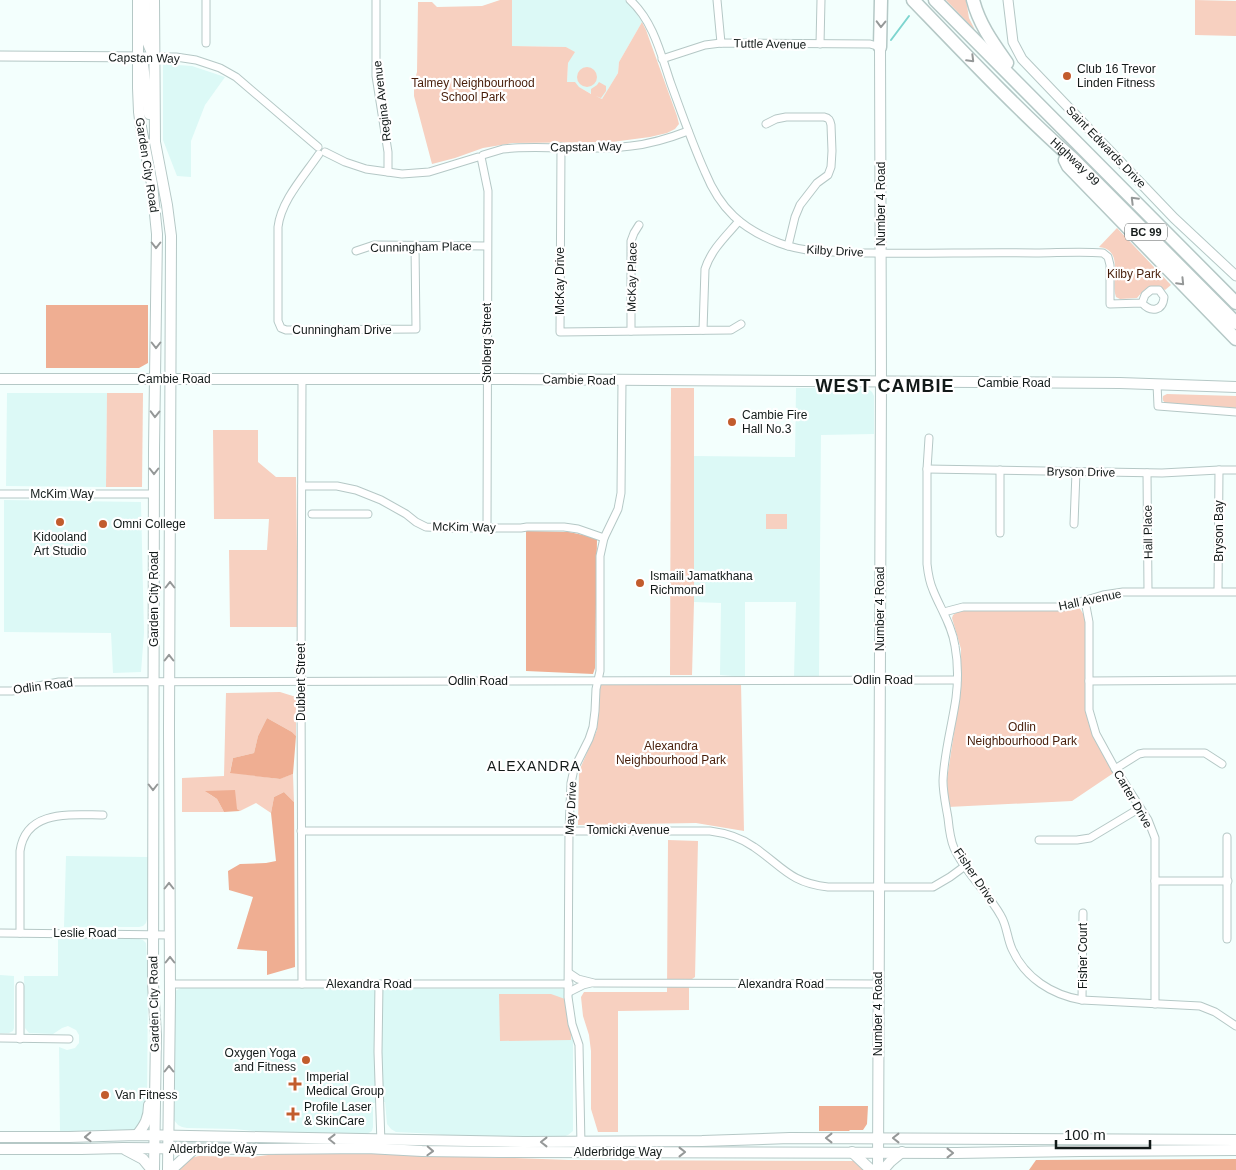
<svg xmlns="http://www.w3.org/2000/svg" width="1236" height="1170" font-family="Arial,sans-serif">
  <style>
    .built { fill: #dcf9f6 }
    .green { fill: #f7d0c0 }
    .forest { fill: #efae92 }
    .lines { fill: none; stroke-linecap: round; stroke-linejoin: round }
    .stream { stroke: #7dd5cf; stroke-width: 2 }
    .minor-casing { stroke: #b5c8c6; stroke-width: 9 }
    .tertiary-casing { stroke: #b5c8c6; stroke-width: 11 }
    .secondary-casing { stroke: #b5c8c6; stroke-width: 12 }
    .motorway-casing { stroke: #b5c8c6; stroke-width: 15 }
    .minor { stroke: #fff; stroke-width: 7 }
    .tertiary { stroke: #fff; stroke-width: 9 }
    .secondary { stroke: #fff; stroke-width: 10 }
    .motorway { stroke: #fff; stroke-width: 12 }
    .oneway { stroke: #959898 }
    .poi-dot { fill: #c25c2d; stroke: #fff; stroke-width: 2 }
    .labels { text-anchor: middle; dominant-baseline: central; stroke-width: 4.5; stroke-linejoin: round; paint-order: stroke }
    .shield { fill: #fff; stroke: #5a5f5e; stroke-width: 1 }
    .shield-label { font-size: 11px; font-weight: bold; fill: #131a19 }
    .street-label { font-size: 12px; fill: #131a19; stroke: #fff }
    .poi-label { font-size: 12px; fill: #131a19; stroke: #fff; text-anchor: start }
    .park-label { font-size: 12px; fill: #471e0a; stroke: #fff }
    .neighbourhood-label { font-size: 14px; letter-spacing: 1px; fill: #131a19; stroke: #fff }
    .district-label { font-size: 18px; font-weight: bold; letter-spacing: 1px; fill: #131a19; stroke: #fff }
  </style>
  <rect width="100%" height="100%" fill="#f3fffd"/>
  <!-- built -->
  <g class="built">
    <path d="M512 0H625L633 8 642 22 619 62 618 73 602 99 578 87 567 82 568 63 574 52 566 47 512 46Z"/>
    <path d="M163 64 192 66 225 77 205 105 191 141V177L177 176 163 140Z"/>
    <path d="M796 388H867L872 392 874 396V434L821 435 819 676 794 677 796 602H745V677L720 675 721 603 694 602V456L795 457Z"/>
    <path d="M7 393H107L106 487 6 486Z"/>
    <path d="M4 500 141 502 144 633 141 672 113 673 111 633 4 632Z"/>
    <path d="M66 856 148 857 147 919 146 923 143 926 139 927H64Z"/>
    <path d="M58 938 139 939 143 940 146 943 148 977 147 1111 137 1129 132 1131 60 1134 59 1047 67 1050 75 1048 79 1043V1035L76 1030 68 1026 62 1028 53 1034 29 1033 25 1028 24 976H58Z"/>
    <path d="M0 975 14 976V1028L13 1031 9 1033H0Z"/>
    <path d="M181 988 573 989V1131L568 1135 560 1138H458L437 1134 396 1132 391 1129 387 1124 385 1102 373 1103V1127L372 1131 367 1134 263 1132 234 1129 187 1128 182 1127 178 1125 173 1119 175 1103H173L174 993 175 991Z"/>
  </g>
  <!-- green -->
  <g class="green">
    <path d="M500 0H512V46L566 47 575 52 568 63 567 82H575L579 87 591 94V89L597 85 599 82 606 86V91L601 98 596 96 602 99 618 73 619 62 642 22 646 30 677 116 679 124 675 129 667 133 650 137 612 142 513 143 483 148 455 158 432 164 414 96V83L417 72 418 2H432L437 7 482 6Z"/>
    <path d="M946 0H966L969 18 975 30Z"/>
    <path d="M1195 0 1236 1V36L1195 35Z"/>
    <circle cx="587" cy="77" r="10"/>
    <path d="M1117 228 1171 285 1165 290C1150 282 1147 287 1137 298L1120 299 1116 297C1110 280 1125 250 1099 247Z"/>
    <path d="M671 388H694V602L692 675H670Z"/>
    <path d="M107 393H143L142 487H106Z"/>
    <path d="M1167 394 1236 396V408L1168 404C1164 402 1162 401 1163 396Z"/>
    <path d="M213 430H258V462L276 477H296L298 627H230L229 550H267L269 519H214Z"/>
    <rect x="766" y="514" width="21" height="15"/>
    <path d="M1079 607 1085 617V678L1087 709 1115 772 1072 801 948 807 947 779 960 693 961 649 952 618 953 615 962 609 1063 610Z"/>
    <path d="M741 683 744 831 696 823 578 825 579 771 597 730V684Z"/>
    <path d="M280 692 296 697V736L292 732 267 718 258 736 254 753 233 758 230 772 279 779 293 774 294 802 284 792 274 797 271 813 256 803 240 811 206 792 217 799 224 812H182V778L224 776 226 693Z"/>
    <path d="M668 840 698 841 695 977 689 981V1010L618 1011V1132H598L591 1109V1051L589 1035 583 1016 581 997 584 992H667Z"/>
    <path d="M499 994H551L565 999 571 1031V1040L500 1041Z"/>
    <path d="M369 1153 569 1160 855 1161 865 1170H179L180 1167 190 1158 199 1156 253 1157 276 1154Z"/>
  </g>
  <!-- forest -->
  <g class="forest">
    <path d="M46 305H148V363L139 368H46Z"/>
    <path d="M526 531 569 532 597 538 595 668 593 674 526 671Z"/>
    <path d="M267 718 292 732 296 736 293 774 280 779 230 773 233 758 254 753 258 736Z"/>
    <path d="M235 790 237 809 240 811 224 812 217 799 205 791Z"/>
    <path d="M284 792 294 802 295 967 267 975V951L237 949 253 897 229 890 228 871 240 864 266 863 276 861 271 813 274 797Z"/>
    <path d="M819 1106H868L867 1124 863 1130H850L849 1131H819Z"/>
    <path d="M1236 1159V1170H1029L1036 1160Z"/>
  </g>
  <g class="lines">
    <!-- stream -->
    <path class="stream" d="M891 40 909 16"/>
    <defs>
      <g id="minor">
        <path d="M376 0V76L388 152V172"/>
        <path d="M630 0C654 22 661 55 671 84 682 114 692 143 705 172 720 209 742 229 779 243 808 254 841 252 872 253 926 254 981 252 1035 253 1057 253 1080 251 1103 253L1108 257 1110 265V304L1142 303C1151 313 1163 311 1164 297L1159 290H1151L1145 295 1142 303"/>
        <path d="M717 0 721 43"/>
        <path d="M206 43V0"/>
        <path d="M820 44 821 0"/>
        <path d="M154 57H176L196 60 220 68 236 77 318 147"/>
        <path d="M662 59 705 45 721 43 870 44 880 47"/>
        <path d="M766 124 776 119 786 117H824C829 118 830 120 831 125L832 151 831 167 828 175 817 183 800 205 795 217 788 246"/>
        <path d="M561 147 560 332 731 330 741 324"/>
        <path d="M325 152 345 162 366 169 402 174 429 172 478 157"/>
        <path d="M319 154C304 176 281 201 278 227V321L281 328 286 330 416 329 415 246"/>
        <path d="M483 155 503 149 514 148C553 146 592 151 631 146 650 144 670 138 688 131"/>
        <path d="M481 157 488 191 487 528"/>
        <path d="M356 251 374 245 487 246"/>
        <path d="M703 330 705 269C711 250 726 236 739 221"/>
        <path d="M631 331V241L634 233 639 225"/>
        <path d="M1157 384 1158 406 1236 412"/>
        <path d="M929 438 927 469V564C928 573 929 581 933 590 940 608 952 625 955 646 958 662 958 682 956 698 952 726 944 753 943 781 943 793 946 806 948 818 949 828 950 839 954 848 965 873 988 892 1001 916 1007 926 1007 938 1012 949 1025 978 1052 995 1082 1000L1200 1006 1215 1012 1236 1026"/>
        <path d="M927 469 1162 473 1219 470H1236"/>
        <path d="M1000 470V533"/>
        <path d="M1147 473 1148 591"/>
        <path d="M302 486H337L356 490 381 500 406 514 416 522 426 527 446 528H521L527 527H564L578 529 604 538"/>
        <path d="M0 494H154"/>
        <path d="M312 514H368"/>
        <path d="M1074 524 1076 472"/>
        <path d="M1218 591 1219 470"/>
        <path d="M1085 601 1089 622V710L1096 734 1113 765 1148 820 1155 838V1004"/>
        <path d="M944 612 963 607H1063L1103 595 1123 592H1236"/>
        <path d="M1089 681 1236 680"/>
        <path d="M0 691H12L59 682 957 680"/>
        <path d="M1115 769 1139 754 1144 753H1205L1222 764"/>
        <path d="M301 831H710C726 833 740 837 754 847 782 866 790 883 828 887H933L950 877 965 866"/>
        <path d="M1039 840H1077L1090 838 1140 808"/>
        <path d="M1155 881H1228"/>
        <path d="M0 933 170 935"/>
        <path d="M20 933V851C26 809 71 815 103 815"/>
        <path d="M1227 939V837"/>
        <path d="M569 973 578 979 594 983 879 984"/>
        <path d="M169 984H569"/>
        <path d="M302 984 301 682 302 380"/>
        <path d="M379 984 378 1052 381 1144"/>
        <path d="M20 986V1039"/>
        <path d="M569 992 583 985 591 983"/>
        <path d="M1082 1000 1083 913"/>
        <path d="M0 1038 69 1039"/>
        <path d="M581 1145 579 1045 572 1024 568 997 569 830 571 783 574 769 589 739 593 727 595 711 596 689 600 671V556L604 538 618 509 621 493 622 381"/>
      </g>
      <g id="tertiary">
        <path d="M1008 0 1013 42 1022 59 1174 218 1236 276"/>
        <path d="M0 56 154 57"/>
      </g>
      <g id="secondary">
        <path d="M138 0V88L139 112 141 127 152 184 157 234 154 449 153 984 156 1035 154 1170"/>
        <path d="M144 0 147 41 152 53"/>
        <path d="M154 0 155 142 167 205 171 236 169 728 170 995 168 1170"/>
        <path d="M143 64 149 114"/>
        <path d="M0 379H497L1120 383 1236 387"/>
        <path d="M137 1135C145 1125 149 1118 149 1105"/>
        <path d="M0 1137H69L137 1135 524 1142 702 1141 790 1138 1236 1140"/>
        <path d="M0 1149H81L123 1148 261 1149 367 1148 422 1151 499 1152 956 1153 1081 1151 1236 1150"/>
        <path d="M126 1150 143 1159 152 1170"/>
        <path d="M852 1152 871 1170"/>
        <path d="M171 1170 194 1149"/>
        <path d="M878 1170 881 383 880 47"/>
        <path d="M883 1170 890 1162 902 1152"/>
      </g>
      <g id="motorway">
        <path id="s1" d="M913 0C965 54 1017 109 1073 159L1236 323"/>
        <path d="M935 0 1236 303"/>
        <path d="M973 0C979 24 993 43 1007 63"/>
        <path d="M880 47 881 0"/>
        <path d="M1065 160 1068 166 1236 339"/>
      </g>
    </defs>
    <!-- minor casing -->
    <use href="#minor" class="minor-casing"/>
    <!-- tertiary casing -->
    <use href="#tertiary" class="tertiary-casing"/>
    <!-- secondary casing -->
    <use href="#secondary" class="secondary-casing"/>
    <!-- motorway casing -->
    <use href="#motorway" class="motorway-casing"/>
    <!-- minor -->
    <use href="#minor" class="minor"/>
    <!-- tertiary -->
    <use href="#tertiary" class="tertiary"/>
    <!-- secondary -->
    <use href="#secondary" class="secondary"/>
    <!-- motorway -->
    <use href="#motorway" class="motorway"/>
  </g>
  <!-- one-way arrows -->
  <defs><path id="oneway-chevron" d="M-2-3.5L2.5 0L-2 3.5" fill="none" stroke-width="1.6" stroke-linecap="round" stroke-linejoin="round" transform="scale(1.25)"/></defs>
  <g class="oneway">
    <use href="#oneway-chevron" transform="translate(881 24) rotate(91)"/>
    <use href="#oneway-chevron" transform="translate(971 59) rotate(45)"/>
    <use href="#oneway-chevron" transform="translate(1134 200) rotate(-135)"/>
    <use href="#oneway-chevron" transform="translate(156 245) rotate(90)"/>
    <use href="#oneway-chevron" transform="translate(1181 282) rotate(46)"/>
    <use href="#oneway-chevron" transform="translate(156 345) rotate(90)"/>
    <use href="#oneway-chevron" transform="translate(155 414) rotate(91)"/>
    <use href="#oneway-chevron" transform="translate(154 471) rotate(90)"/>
    <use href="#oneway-chevron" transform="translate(170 585) rotate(-90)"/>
    <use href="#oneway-chevron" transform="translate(169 658) rotate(-90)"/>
    <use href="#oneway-chevron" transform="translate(153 787) rotate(90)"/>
    <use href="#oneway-chevron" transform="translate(169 886) rotate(-90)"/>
    <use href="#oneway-chevron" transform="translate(170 960) rotate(-90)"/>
    <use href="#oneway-chevron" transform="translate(169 1069) rotate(-90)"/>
    <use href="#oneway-chevron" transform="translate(88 1137) rotate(178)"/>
    <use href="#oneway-chevron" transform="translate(829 1138) rotate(-180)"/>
    <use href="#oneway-chevron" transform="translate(896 1138) rotate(-180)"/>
    <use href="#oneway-chevron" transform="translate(332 1139) rotate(-179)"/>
    <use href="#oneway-chevron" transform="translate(544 1142) rotate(180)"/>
    <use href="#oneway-chevron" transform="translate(430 1151) rotate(2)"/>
    <use href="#oneway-chevron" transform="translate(682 1152)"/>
    <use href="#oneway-chevron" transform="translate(950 1153)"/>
  </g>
  <!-- markers -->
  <g class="poi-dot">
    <circle cx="1067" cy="76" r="5"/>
    <circle cx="732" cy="422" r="5"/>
    <circle cx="60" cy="522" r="5"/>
    <circle cx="103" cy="524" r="5"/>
    <circle cx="640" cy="583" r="5"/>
    <circle cx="306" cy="1060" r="5"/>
    <path d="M292.5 1076.5h5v5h5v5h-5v5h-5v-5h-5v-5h5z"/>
    <circle cx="105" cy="1095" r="5"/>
    <path d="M290.5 1106.5h5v5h5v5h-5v5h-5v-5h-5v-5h5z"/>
  </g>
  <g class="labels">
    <!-- shield labels -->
    <rect class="shield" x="1125" y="223.5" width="42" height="17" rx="4"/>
    <g class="shield-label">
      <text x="1146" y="232">BC 99</text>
    </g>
    <!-- street labels -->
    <g class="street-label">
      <text transform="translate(770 44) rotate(1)">Tuttle Avenue</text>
      <text transform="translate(144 58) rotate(1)">Capstan Way</text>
      <text transform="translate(382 101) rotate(-97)">Regina Avenue</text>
      <text transform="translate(586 147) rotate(-1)">Capstan Way</text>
      <text transform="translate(1106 147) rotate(46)">Saint Edwards Drive</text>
      <text stroke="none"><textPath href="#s1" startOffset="229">Highway 99</textPath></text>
      <text transform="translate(147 165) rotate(81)">Garden City Road</text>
      <text transform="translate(881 204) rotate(-90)">Number 4 Road</text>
      <text transform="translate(421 247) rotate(-1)">Cunningham Place</text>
      <text transform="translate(835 251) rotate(3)">Kilby Drive</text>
      <text transform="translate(632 277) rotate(-89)">McKay Place</text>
      <text transform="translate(560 281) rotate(-90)">McKay Drive</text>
      <text x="342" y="330">Cunningham Drive</text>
      <text transform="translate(487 343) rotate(-90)">Stolberg Street</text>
      <text x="174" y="379">Cambie Road</text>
      <text transform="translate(579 380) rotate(1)">Cambie Road</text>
      <text x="1014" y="383">Cambie Road</text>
      <text transform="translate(1081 472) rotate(1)">Bryson Drive</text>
      <text x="62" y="494">McKim Way</text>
      <text transform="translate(464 527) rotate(1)">McKim Way</text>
      <text transform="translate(1219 531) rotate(-90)">Bryson Bay</text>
      <text transform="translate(1148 532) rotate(-91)">Hall Place</text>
      <text transform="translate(154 599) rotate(-90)">Garden City Road</text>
      <text transform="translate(1090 600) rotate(-12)">Hall Avenue</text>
      <text transform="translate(880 609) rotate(-90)">Number 4 Road</text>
      <text x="883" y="680">Odlin Road</text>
      <text x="478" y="681">Odlin Road</text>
      <text transform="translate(301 682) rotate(-90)">Dubbert Street</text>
      <text transform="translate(43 686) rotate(-7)">Odlin Road</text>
      <text transform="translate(1133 799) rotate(60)">Carter Drive</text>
      <text transform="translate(571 808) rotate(-87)">May Drive</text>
      <text x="628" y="830">Tomicki Avenue</text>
      <text transform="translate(975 876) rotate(56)">Fisher Drive</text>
      <text x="85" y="933">Leslie Road</text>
      <text transform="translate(1083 956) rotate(-90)">Fisher Court</text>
      <text x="369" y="984">Alexandra Road</text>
      <text x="781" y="984">Alexandra Road</text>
      <text transform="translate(154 1004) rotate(-91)">Garden City Road</text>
      <text transform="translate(878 1014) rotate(-90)">Number 4 Road</text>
      <text x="213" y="1149">Alderbridge Way</text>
      <text x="618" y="1152">Alderbridge Way</text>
    </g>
    <!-- poi labels -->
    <g class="poi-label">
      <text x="1077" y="69">Club 16 Trevor<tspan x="1077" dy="14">Linden Fitness</tspan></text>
      <text x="742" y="415">Cambie Fire<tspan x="742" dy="14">Hall No.3</tspan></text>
      <text x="113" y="524">Omni College</text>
      <text x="60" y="537" text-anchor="middle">Kidooland<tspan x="60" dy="14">Art Studio</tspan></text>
      <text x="650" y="576">Ismaili Jamatkhana<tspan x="650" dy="14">Richmond</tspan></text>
      <text x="296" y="1053" text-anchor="end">Oxygen Yoga<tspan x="296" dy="14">and Fitness</tspan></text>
      <text x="306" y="1077">Imperial<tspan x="306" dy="14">Medical Group</tspan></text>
      <text x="115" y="1095">Van Fitness</text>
      <text x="304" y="1107">Profile Laser<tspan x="304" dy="14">&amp; SkinCare</tspan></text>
    </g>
    <!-- park labels -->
    <g class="park-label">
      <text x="473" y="83">Talmey Neighbourhood<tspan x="473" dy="14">School Park</tspan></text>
      <text x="1134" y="274">Kilby Park</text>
      <text x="1022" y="727">Odlin<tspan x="1022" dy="14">Neighbourhood Park</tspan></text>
      <text x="671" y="746">Alexandra<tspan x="671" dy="14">Neighbourhood Park</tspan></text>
    </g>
    <!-- neighbourhood labels -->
    <g class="neighbourhood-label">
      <text x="534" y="766">ALEXANDRA</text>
    </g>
    <!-- district labels -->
    <g class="district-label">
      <text x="885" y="386">WEST CAMBIE</text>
    </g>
  </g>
  <!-- scale -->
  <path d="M1056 1140v8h94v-8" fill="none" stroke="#131a19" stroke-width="2.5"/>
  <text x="1064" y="1140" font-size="15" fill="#131a19" stroke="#ffffff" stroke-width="4" paint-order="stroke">100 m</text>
</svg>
